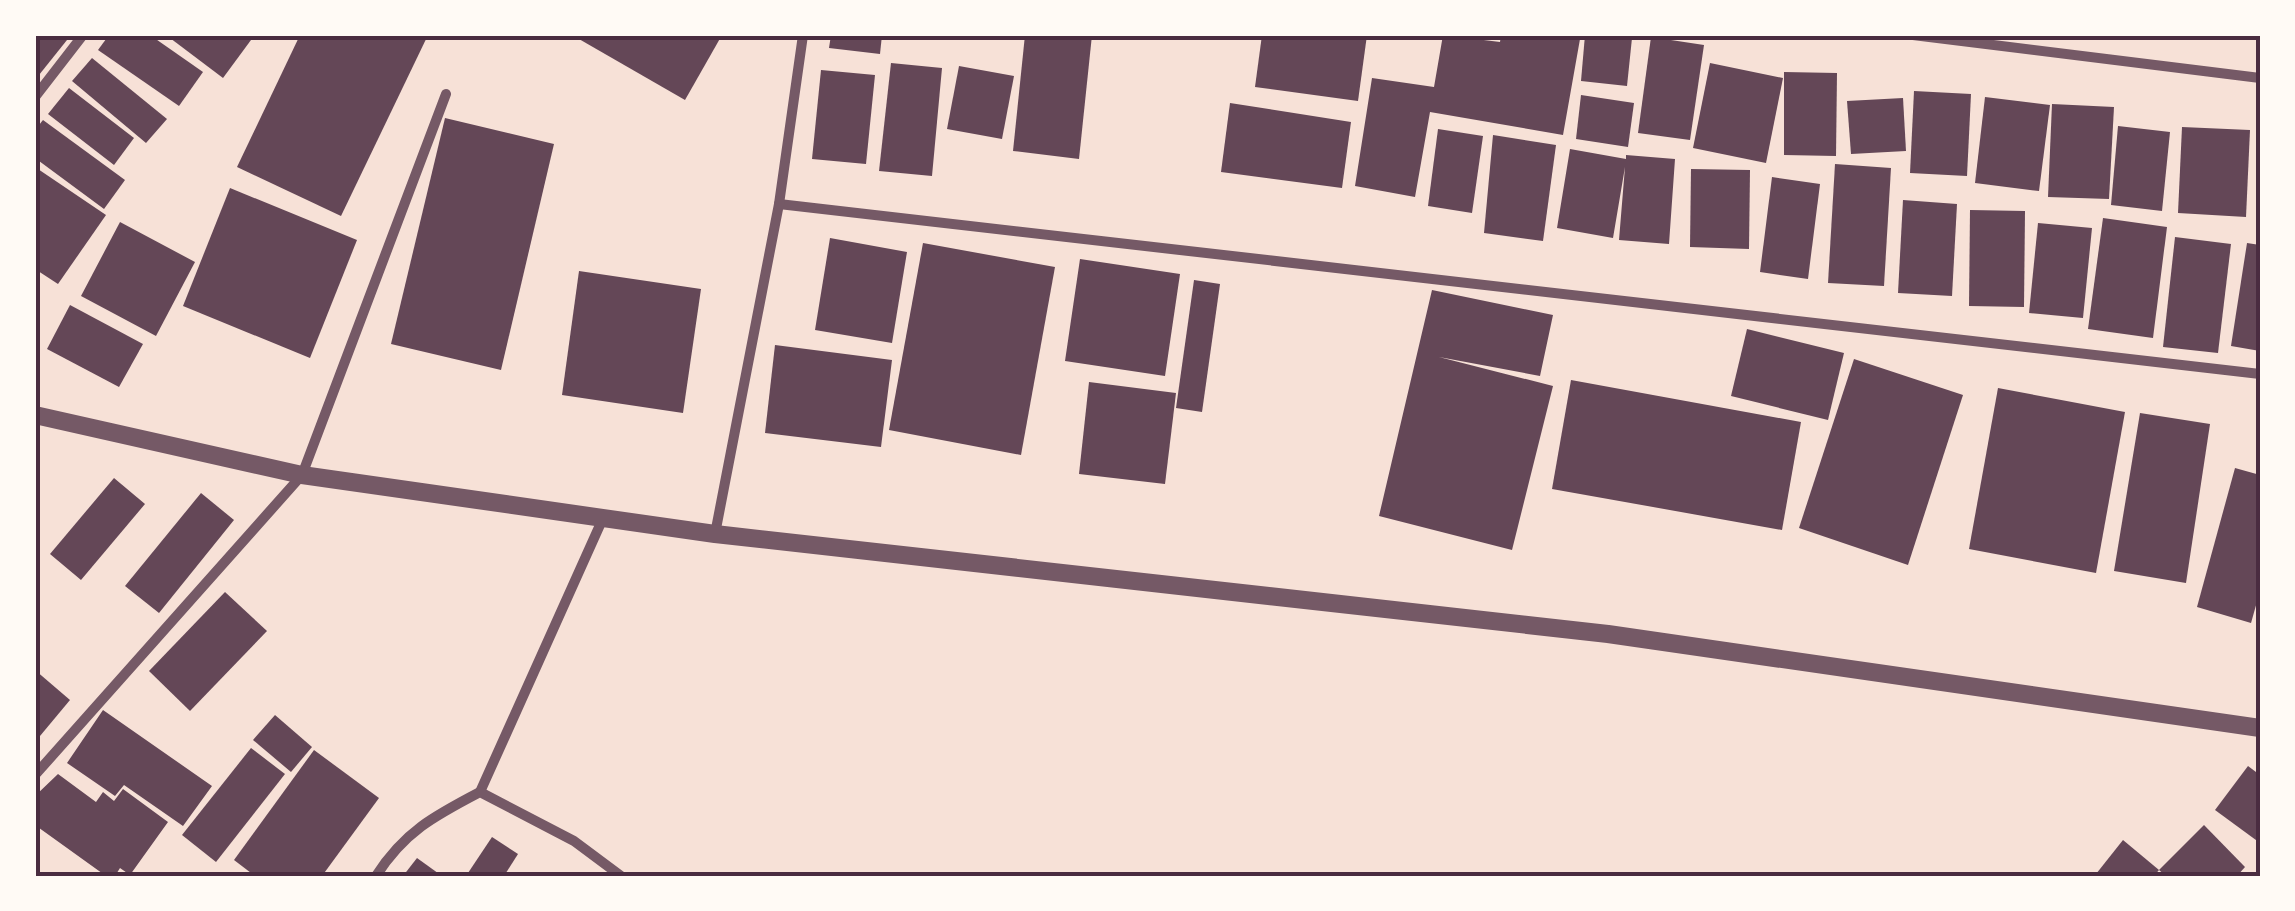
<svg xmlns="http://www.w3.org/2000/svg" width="2295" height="911" font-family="Bitter,serif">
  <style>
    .building { fill: #644757 }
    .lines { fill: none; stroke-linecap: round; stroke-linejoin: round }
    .minor { stroke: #755966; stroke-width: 10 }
    .tertiary { stroke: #755966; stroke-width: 18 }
    .neatline { fill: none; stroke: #4a2c40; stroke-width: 4 }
  </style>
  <rect width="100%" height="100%" fill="#f7e1d7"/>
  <!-- building -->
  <g class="building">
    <path d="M35 35H71L35 80Z"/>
    <path d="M109 35H150L203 72 179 106 98 50Z"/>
    <path d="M166 35H244L251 40 223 78Z"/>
    <path d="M300 35H428L341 216 237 167Z"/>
    <path d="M572 35H722L685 100Z"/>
    <path d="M831 35H882L880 54 829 48Z"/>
    <path d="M1025 35H1092L1079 159 1013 151Z"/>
    <path d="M1262 35H1367L1358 101 1255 87Z"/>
    <path d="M1443 35 1500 42 1501 35 1580 39 1563 135 1430 112 1415 197 1355 186 1372 78 1434 87Z"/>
    <path d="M1585 35 1632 38 1627 86 1581 81Z"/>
    <path d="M1651 37 1704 45 1690 140 1638 133Z"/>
    <path d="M92 58 167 119 146 143 72 81Z"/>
    <path d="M891 63 942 68 932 176 879 171Z"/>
    <path d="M1710 63 1783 78 1766 163 1693 148Z"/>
    <path d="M959 66 1014 76 1002 139 947 129Z"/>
    <path d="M821 70 875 75 866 164 812 159Z"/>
    <path d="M1784 72 1837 73 1836 156 1784 155Z"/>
    <path d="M69 88 134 138 114 165 48 114Z"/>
    <path d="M1914 91 1971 94 1967 176 1910 173Z"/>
    <path d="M1581 95 1634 103 1628 147 1576 139Z"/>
    <path d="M1985 97 2050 105 2039 191 1975 183Z"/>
    <path d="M1903 98 1906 151 1851 154 1847 101Z"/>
    <path d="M1230 103 1351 122 1342 188 1221 172Z"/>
    <path d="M2052 104 2114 107 2109 199 2048 197Z"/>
    <path d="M445 118 554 144 501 370 391 344Z"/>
    <path d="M43 120 125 180 104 209 35 158V130Z"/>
    <path d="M2118 126 2170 132 2162 211 2111 205Z"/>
    <path d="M2182 127 2250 130 2246 217 2178 213Z"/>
    <path d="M1438 129 1483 136 1472 213 1428 206Z"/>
    <path d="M1493 135 1556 145 1543 241 1484 233Z"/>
    <path d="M1570 149 1626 159V155L1675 159 1669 244 1619 240 1625 167 1613 238 1557 228Z"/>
    <path d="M1835 164 1891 168 1884 286 1828 283Z"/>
    <path d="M35 167 106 215 58 284 35 269Z"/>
    <path d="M1691 169 1750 170 1749 249 1690 247Z"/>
    <path d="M1772 177 1820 184 1808 279 1760 272Z"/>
    <path d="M230 188 357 240 310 358 183 306Z"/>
    <path d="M1903 200 1957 204 1952 296 1898 293Z"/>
    <path d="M1970 210 2025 211 2024 307 1969 306Z"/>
    <path d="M2103 218 2167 227 2153 338 2088 329Z"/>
    <path d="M120 222 195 262 156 336 81 296Z"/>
    <path d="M2038 223 2092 228 2083 318 2029 313Z"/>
    <path d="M2175 237 2231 244 2218 353 2163 347Z"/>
    <path d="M830 238 907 252 892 343 815 330Z"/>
    <path d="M923 243 1055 267 1021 455 889 430Z"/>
    <path d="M2247 243 2260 245V351L2231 346Z"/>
    <path d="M1080 259 1180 274 1165 376 1065 361Z"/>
    <path d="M579 271 701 289 683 413 562 395Z"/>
    <path d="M1194 280 1220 284 1202 412 1176 408Z"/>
    <path d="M1432 290 1553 315 1540 376 1439 357 1553 386 1512 550 1379 516Z"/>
    <path d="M70 305 143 344 119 387 47 349Z"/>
    <path d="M1747 329 1844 353 1828 420 1731 396Z"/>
    <path d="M775 345 892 360 881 447 765 433Z"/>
    <path d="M1854 359 1963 395 1908 565 1799 528Z"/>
    <path d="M1571 380 1801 422 1782 530 1552 489Z"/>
    <path d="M1089 382 1176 393 1165 484 1079 474Z"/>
    <path d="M1998 388 2125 412 2096 573 1969 549Z"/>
    <path d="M2140 413 2210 424 2186 583 2114 571Z"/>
    <path d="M2235 468 2260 475V591L2251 623 2197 607Z"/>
    <path d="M114 478 145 504 81 580 50 554Z"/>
    <path d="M201 493 234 520 159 613 125 586Z"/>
    <path d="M225 592 267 631 190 711 149 671Z"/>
    <path d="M35 670 70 700 35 742Z"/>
    <path d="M103 710 212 786 183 826 124 785 115 796 67 763Z"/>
    <path d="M275 715 312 747 291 772 253 740Z"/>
    <path d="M251 748 285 774 216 862 182 835Z"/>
    <path d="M314 750 379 798 322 876H255L234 860Z"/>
    <path d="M2248 766 2260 775V843L2215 810Z"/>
    <path d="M58 774 96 802 103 792 114 801 123 789 168 822 130 875 120 868 115 876H106L35 825V796Z"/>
    <path d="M2204 825 2245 867 2237 876H2166L2159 870Z"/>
    <path d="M492 837 518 854 504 876H466Z"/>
    <path d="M2123 840 2159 870 2154 876 2096 874Z"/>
    <path d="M417 858 442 876H403Z"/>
  </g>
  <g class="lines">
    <!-- minor -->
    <g class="minor">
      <path d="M1913 35 2260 78"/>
      <path d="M35 97 83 35"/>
      <path d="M779 204 2260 374"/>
      <path d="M715 534 779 204 803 35"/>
      <path d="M35 775 302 475 446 94"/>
      <path d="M480 792 604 516"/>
      <path d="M376 876C404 832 434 816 480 792L574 841 621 876"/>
    </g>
    <!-- tertiary -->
    <path class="tertiary" d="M35 415 302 475 715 534 1608 634 2260 728"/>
  </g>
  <!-- border -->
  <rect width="2295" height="911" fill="none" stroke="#fffaf5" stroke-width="75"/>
  <rect x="38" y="38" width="2220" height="836" class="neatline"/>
</svg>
